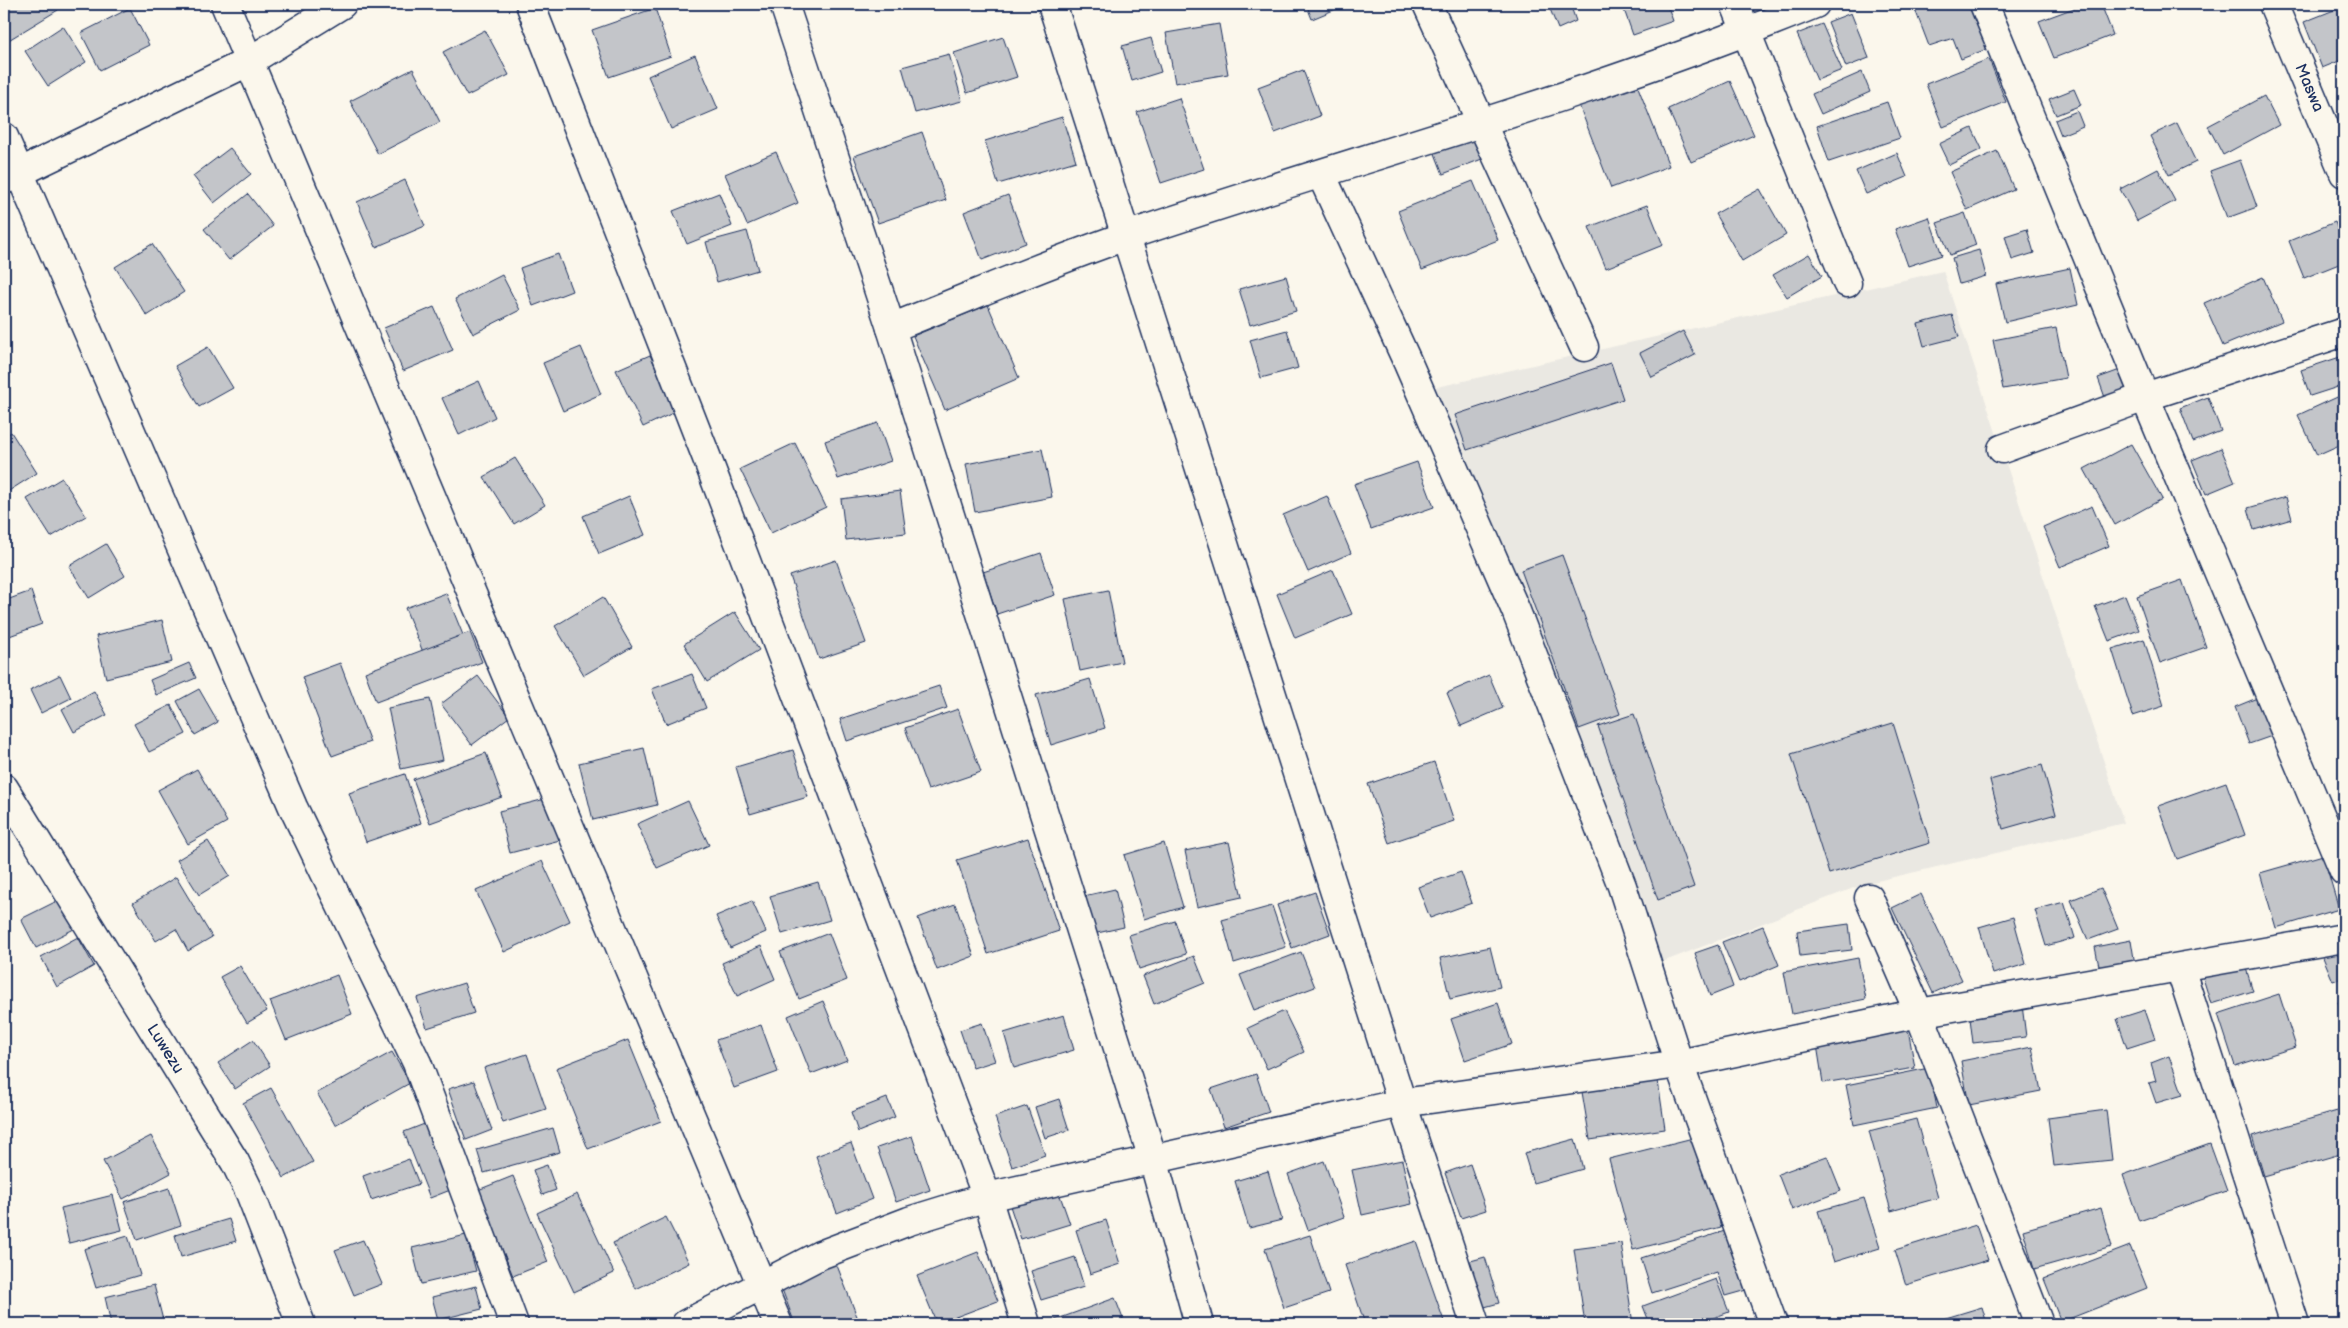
<svg xmlns="http://www.w3.org/2000/svg" width="2348" height="1328" font-family="'Balsamiq Sans',sans-serif">
  <style>
    .built { fill: #eae8e2 }
    .building { fill: #c3c5c9; stroke: #1b2f5e }
    .lines { fill: none; stroke-linecap: round; stroke-linejoin: round }
    .street-casing { stroke: #1b2f5e; stroke-width: 31 }
    .street { stroke: #fbf7ec; stroke-width: 28 }
    .labels { text-anchor: middle; dominant-baseline: central; stroke-width: 4.5; stroke-linejoin: round; paint-order: stroke }
    .street-label { font-size: 16px; fill: #1b2f5e; stroke: #fbf7ec }
  </style>
  <rect width="100%" height="100%" fill="#fbf7ec"/>
  <filter id="ink" filterUnits="userSpaceOnUse"><feTurbulence type="fractalNoise" baseFrequency=".02" numOctaves="2"/><feDisplacementMap in="SourceGraphic" scale="10" xChannelSelector="R" yChannelSelector="G"/><feConvolveMatrix kernelMatrix="1 2 1 2 8 2 1 2 1" color-interpolation-filters="sRGB"/></filter>
  <g filter="url(#ink)">
    <!-- built -->
    <path class="built" d="M1943 271 2124 823 1864 884 1639 971 1420 391Z"/>
    <!-- building -->
    <g class="building">
      <path d="M4 4H54L58 10 7 41 4 36Z"/>
      <path d="M1306 4H1348L1312 19Z"/>
      <path d="M1548 4H1570L1576 21 1558 29Z"/>
      <path d="M1622 4H1667L1673 21 1633 35Z"/>
      <path d="M1913 4H1970L1987 49 1961 59 1953 38 1929 46Z"/>
      <path d="M2085 4H2101L2113 35 2054 58 2039 21Z"/>
      <path d="M2138 4H2156L2139 9Z"/>
      <path d="M2344 6V59L2322 68 2304 22Z"/>
      <path d="M130 8 149 45 100 70 81 33Z"/>
      <path d="M655 8 671 56 609 77 592 30Z"/>
      <path d="M1851 13 1869 58 1846 67 1828 22Z"/>
      <path d="M1219 24 1228 74 1175 83 1166 33Z"/>
      <path d="M1822 24 1842 70 1817 80 1797 34Z"/>
      <path d="M63 26 86 62 48 86 25 51Z"/>
      <path d="M485 30 509 75 467 96 443 52Z"/>
      <path d="M1003 37 1017 77 967 93 954 53Z"/>
      <path d="M1151 38 1161 72 1132 81 1122 46Z"/>
      <path d="M949 54 962 101 915 113 902 67Z"/>
      <path d="M695 55 718 109 671 129 648 76Z"/>
      <path d="M1989 59 2006 102 1943 127 1926 84Z"/>
      <path d="M413 69 440 122 378 154 350 101Z"/>
      <path d="M1303 70 1320 116 1275 133 1258 87Z"/>
      <path d="M1862 72 1870 92 1821 114 1812 94Z"/>
      <path d="M1730 81 1754 135 1691 162 1668 109Z"/>
      <path d="M1636 82 1669 166 1611 188 1579 105Z"/>
      <path d="M2074 89 2081 105 2056 115 2049 99Z"/>
      <path d="M2264 96 2279 125 2223 155 2208 126Z"/>
      <path d="M1179 98 1204 169 1161 183 1137 112Z"/>
      <path d="M1887 102 1900 138 1829 162 1817 126Z"/>
      <path d="M2077 111 2083 126 2061 135 2055 120Z"/>
      <path d="M1062 117 1076 161 998 184 985 141Z"/>
      <path d="M2177 123 2196 162 2169 175 2150 136Z"/>
      <path d="M1972 128 1982 149 1949 165 1939 144Z"/>
      <path d="M922 132 946 200 878 223 854 156Z"/>
      <path d="M1472 135 1482 159 1443 174 1434 151Z"/>
      <path d="M230 148 251 174 214 203 193 176Z"/>
      <path d="M1997 151 2014 189 1967 210 1950 172Z"/>
      <path d="M776 152 798 203 747 225 725 174Z"/>
      <path d="M1897 153 1907 177 1866 194 1856 171Z"/>
      <path d="M2240 160 2257 207 2227 218 2210 171Z"/>
      <path d="M2158 169 2175 201 2137 221 2120 189Z"/>
      <path d="M405 180 425 226 376 247 357 202Z"/>
      <path d="M1473 181 1498 240 1422 270 1398 211Z"/>
      <path d="M1760 189 1786 235 1742 261 1715 214Z"/>
      <path d="M719 193 732 226 687 244 673 211Z"/>
      <path d="M248 194 273 226 229 260 204 229Z"/>
      <path d="M1008 195 1026 243 982 260 964 212Z"/>
      <path d="M1647 205 1663 245 1606 268 1589 227Z"/>
      <path d="M1965 213 1976 245 1950 255 1937 223Z"/>
      <path d="M1929 217 1942 255 1908 266 1895 229Z"/>
      <path d="M2335 222 2344 245V262L2304 278 2289 241Z"/>
      <path d="M2027 229 2034 253 2012 260 2005 236Z"/>
      <path d="M747 231 758 270 717 282 706 242Z"/>
      <path d="M152 244 184 292 147 316 115 267Z"/>
      <path d="M1979 250 1986 276 1959 284 1952 258Z"/>
      <path d="M558 254 572 291 533 306 520 268Z"/>
      <path d="M1809 254 1822 276 1787 297 1773 275Z"/>
      <path d="M2070 268 2078 305 2005 322 1996 284Z"/>
      <path d="M502 275 520 310 473 334 455 299Z"/>
      <path d="M1286 276 1296 311 1250 325 1239 289Z"/>
      <path d="M2263 277 2282 321 2223 346 2204 303Z"/>
      <path d="M988 305 1019 378 945 410 913 336Z"/>
      <path d="M434 307 453 350 403 371 384 328Z"/>
      <path d="M1952 315 1959 337 1924 346 1918 324Z"/>
      <path d="M2056 328 2066 378 2003 389 1993 340Z"/>
      <path d="M1287 330 1298 368 1261 378 1250 340Z"/>
      <path d="M1683 331 1695 355 1652 377 1640 353Z"/>
      <path d="M208 347 233 388 199 407 175 366Z"/>
      <path d="M581 347 601 394 563 411 543 363Z"/>
      <path d="M650 355 677 411 643 427 616 370Z"/>
      <path d="M2340 357 2344 371V385L2310 396 2301 370Z"/>
      <path d="M1611 363 1623 399 1467 450 1455 415Z"/>
      <path d="M2120 370 2129 395 2107 403 2098 378Z"/>
      <path d="M479 381 495 417 459 435 442 398Z"/>
      <path d="M2344 394V443L2317 455 2298 415Z"/>
      <path d="M2208 397 2221 431 2193 442 2180 408Z"/>
      <path d="M878 423 891 461 838 479 825 441Z"/>
      <path d="M11 432 37 473 4 494V437Z"/>
      <path d="M795 443 826 507 771 533 740 469Z"/>
      <path d="M2131 444 2162 499 2115 525 2084 469Z"/>
      <path d="M2221 448 2235 482 2206 494 2192 460Z"/>
      <path d="M1042 449 1052 497 975 512 966 464Z"/>
      <path d="M2344 452V474L2338 454Z"/>
      <path d="M515 458 545 505 514 524 484 477Z"/>
      <path d="M1417 462 1434 507 1371 529 1354 484Z"/>
      <path d="M62 478 86 516 51 537 27 499Z"/>
      <path d="M900 491 906 533 846 540 841 499Z"/>
      <path d="M629 496 645 535 599 554 583 516Z"/>
      <path d="M1327 496 1351 553 1308 572 1283 515Z"/>
      <path d="M2286 497 2292 519 2254 530 2248 508Z"/>
      <path d="M2092 506 2109 546 2060 567 2043 527Z"/>
      <path d="M106 544 125 576 89 598 69 566Z"/>
      <path d="M1041 553 1055 595 997 614 983 572Z"/>
      <path d="M1562 555 1620 714 1579 729 1521 570Z"/>
      <path d="M836 560 866 643 819 659 790 576Z"/>
      <path d="M1333 570 1352 614 1295 638 1277 594Z"/>
      <path d="M2182 580 2206 647 2160 663 2137 596Z"/>
      <path d="M1108 590 1122 662 1080 671 1065 599Z"/>
      <path d="M31 591 42 624 4 638V601Z"/>
      <path d="M446 593 463 635 423 652 405 608Z"/>
      <path d="M2125 595 2139 630 2109 641 2095 606Z"/>
      <path d="M603 597 632 647 584 675 555 626Z"/>
      <path d="M735 612 759 650 707 682 684 644Z"/>
      <path d="M162 620 172 662 106 678 96 636Z"/>
      <path d="M470 632 482 662 376 702 365 672Z"/>
      <path d="M2144 639 2164 706 2133 716 2112 649Z"/>
      <path d="M189 663 196 678 156 695 150 680Z"/>
      <path d="M340 663 370 742 332 756 302 677Z"/>
      <path d="M692 674 706 708 666 724 652 689Z"/>
      <path d="M60 675 71 698 41 713 30 690Z"/>
      <path d="M1489 675 1503 708 1461 726 1447 693Z"/>
      <path d="M478 676 509 717 472 745 441 704Z"/>
      <path d="M1090 679 1105 728 1051 745 1036 695Z"/>
      <path d="M939 686 947 708 847 741 840 719Z"/>
      <path d="M199 689 218 722 195 735 177 701Z"/>
      <path d="M94 691 107 715 74 732 62 709Z"/>
      <path d="M2257 698 2272 736 2249 744 2235 707Z"/>
      <path d="M430 699 443 760 401 769 388 708Z"/>
      <path d="M171 705 186 734 149 752 134 724Z"/>
      <path d="M958 709 981 772 928 790 905 728Z"/>
      <path d="M1634 714 1694 887 1658 900 1598 726Z"/>
      <path d="M1893 723 1930 843 1829 874 1791 754Z"/>
      <path d="M644 748 657 805 593 820 579 763Z"/>
      <path d="M793 750 808 797 750 814 736 767Z"/>
      <path d="M486 753 502 797 430 823 413 779Z"/>
      <path d="M1434 762 1454 821 1389 843 1368 784Z"/>
      <path d="M2042 765 2056 814 2003 829 1990 780Z"/>
      <path d="M197 769 227 822 188 844 158 790Z"/>
      <path d="M405 774 421 823 366 842 349 793Z"/>
      <path d="M2226 782 2245 835 2177 859 2158 806Z"/>
      <path d="M549 798 560 840 510 853 499 811Z"/>
      <path d="M688 801 709 845 657 868 637 824Z"/>
      <path d="M1028 838 1059 931 988 954 957 860Z"/>
      <path d="M208 841 230 876 199 895 177 860Z"/>
      <path d="M1229 842 1242 897 1197 907 1185 851Z"/>
      <path d="M1164 843 1183 907 1144 919 1124 855Z"/>
      <path d="M2323 855 2339 909 2276 928 2260 873Z"/>
      <path d="M542 861 570 921 504 952 476 891Z"/>
      <path d="M1461 872 1472 903 1430 918 1418 887Z"/>
      <path d="M176 877 212 937 188 951 176 929 156 941 133 903Z"/>
      <path d="M818 882 830 920 782 934 770 896Z"/>
      <path d="M2101 888 2118 929 2088 940 2071 900Z"/>
      <path d="M1115 889 1124 927 1093 934 1084 896Z"/>
      <path d="M1315 892 1330 934 1292 948 1277 905Z"/>
      <path d="M1921 894 1962 980 1933 993 1892 908Z"/>
      <path d="M61 899 76 928 36 948 21 919Z"/>
      <path d="M752 901 766 932 730 948 716 916Z"/>
      <path d="M2064 902 2075 938 2046 946 2035 910Z"/>
      <path d="M955 904 974 956 937 970 918 918Z"/>
      <path d="M1272 906 1286 947 1234 963 1222 920Z"/>
      <path d="M2013 917 2026 964 1993 974 1979 927Z"/>
      <path d="M1175 921 1186 954 1139 969 1129 935Z"/>
      <path d="M1849 924 1852 950 1800 956 1797 931Z"/>
      <path d="M1763 926 1779 965 1739 982 1722 942Z"/>
      <path d="M829 933 847 980 799 999 780 952Z"/>
      <path d="M78 937 94 966 57 987 41 957Z"/>
      <path d="M2131 940 2135 965 2100 971 2095 947Z"/>
      <path d="M1718 945 1733 987 1710 996 1695 953Z"/>
      <path d="M761 946 775 979 737 996 722 963Z"/>
      <path d="M2344 946V977L2333 981 2322 955Z"/>
      <path d="M1490 947 1500 987 1450 999 1440 958Z"/>
      <path d="M1301 952 1315 987 1254 1010 1240 975Z"/>
      <path d="M1194 956 1205 983 1154 1004 1143 976Z"/>
      <path d="M1858 958 1866 999 1792 1014 1784 972Z"/>
      <path d="M2245 965 2253 991 2211 1004 2203 978Z"/>
      <path d="M240 966 267 1011 247 1023 220 977Z"/>
      <path d="M337 975 352 1014 286 1040 270 1001Z"/>
      <path d="M464 983 474 1013 427 1028 417 998Z"/>
      <path d="M2279 994 2296 1047 2235 1066 2218 1014Z"/>
      <path d="M2344 1000V1019L2338 1002Z"/>
      <path d="M823 1001 847 1060 811 1074 788 1016Z"/>
      <path d="M1498 1003 1512 1044 1465 1060 1451 1019Z"/>
      <path d="M2022 1005 2026 1037 1973 1043 1969 1010Z"/>
      <path d="M2145 1010 2155 1039 2127 1048 2117 1019Z"/>
      <path d="M1284 1011 1304 1052 1267 1069 1248 1028Z"/>
      <path d="M1064 1015 1074 1050 1014 1068 1004 1033Z"/>
      <path d="M982 1023 995 1061 973 1068 960 1030Z"/>
      <path d="M761 1025 778 1072 734 1088 716 1040Z"/>
      <path d="M1908 1029 1915 1068 1823 1083 1817 1045Z"/>
      <path d="M253 1040 270 1066 235 1089 218 1063Z"/>
      <path d="M628 1040 661 1121 588 1149 556 1068Z"/>
      <path d="M2032 1047 2041 1091 1969 1105 1961 1061Z"/>
      <path d="M392 1052 410 1083 335 1125 317 1093Z"/>
      <path d="M527 1054 546 1109 503 1123 484 1068Z"/>
      <path d="M2169 1056 2183 1095 2156 1103 2149 1083 2156 1081 2151 1063Z"/>
      <path d="M1929 1068 1937 1108 1854 1125 1846 1085Z"/>
      <path d="M1256 1074 1269 1112 1224 1127 1211 1089Z"/>
      <path d="M474 1081 492 1130 466 1140 448 1089Z"/>
      <path d="M1658 1081 1665 1129 1590 1140 1582 1092Z"/>
      <path d="M271 1088 313 1162 284 1178 243 1103Z"/>
      <path d="M887 1098 895 1117 858 1132 851 1112Z"/>
      <path d="M1059 1099 1069 1130 1045 1138 1035 1107Z"/>
      <path d="M1027 1106 1045 1155 1012 1167 995 1117Z"/>
      <path d="M2344 1109V1153L2264 1176 2252 1136Z"/>
      <path d="M2106 1110 2112 1160 2054 1166 2048 1118Z"/>
      <path d="M1916 1119 1938 1198 1891 1211 1869 1131Z"/>
      <path d="M432 1121 458 1187 430 1198 404 1132Z"/>
      <path d="M553 1128 560 1152 484 1173 477 1150Z"/>
      <path d="M151 1136 171 1173 123 1199 103 1161Z"/>
      <path d="M912 1136 930 1190 896 1202 877 1148Z"/>
      <path d="M1697 1137 1721 1227 1633 1250 1609 1159Z"/>
      <path d="M1575 1139 1583 1169 1533 1183 1524 1153Z"/>
      <path d="M851 1143 872 1199 837 1213 816 1156Z"/>
      <path d="M2210 1144 2227 1191 2139 1221 2123 1175Z"/>
      <path d="M1827 1156 1841 1191 1792 1210 1778 1174Z"/>
      <path d="M409 1159 419 1184 371 1200 363 1176Z"/>
      <path d="M1402 1160 1412 1204 1362 1215 1352 1170Z"/>
      <path d="M1324 1161 1344 1217 1308 1230 1288 1174Z"/>
      <path d="M1470 1164 1486 1210 1461 1218 1445 1173Z"/>
      <path d="M547 1165 556 1190 542 1195 533 1170Z"/>
      <path d="M1268 1171 1282 1220 1249 1228 1235 1181Z"/>
      <path d="M513 1176 548 1262 513 1276 478 1190Z"/>
      <path d="M1057 1187 1070 1224 1021 1239 1009 1203Z"/>
      <path d="M169 1188 181 1225 137 1240 124 1202Z"/>
      <path d="M577 1194 614 1273 574 1292 537 1213Z"/>
      <path d="M113 1195 122 1230 69 1243 61 1208Z"/>
      <path d="M1864 1198 1880 1248 1834 1262 1818 1211Z"/>
      <path d="M2101 1208 2112 1247 2034 1269 2023 1230Z"/>
      <path d="M666 1217 689 1263 636 1289 613 1243Z"/>
      <path d="M229 1219 236 1241 181 1257 175 1235Z"/>
      <path d="M1106 1220 1120 1264 1090 1274 1076 1230Z"/>
      <path d="M1976 1225 1988 1260 1906 1285 1895 1250Z"/>
      <path d="M1731 1229 1750 1289 1725 1296 1717 1272 1652 1293 1641 1258Z"/>
      <path d="M466 1235 476 1271 421 1284 412 1248Z"/>
      <path d="M1310 1235 1329 1293 1284 1308 1265 1249Z"/>
      <path d="M128 1236 140 1275 96 1288 84 1249Z"/>
      <path d="M363 1240 382 1284 354 1295 335 1250Z"/>
      <path d="M2344 1240V1260L2340 1241Z"/>
      <path d="M1416 1241 1445 1324H1365L1345 1265Z"/>
      <path d="M1621 1243 1633 1324H1585L1574 1249Z"/>
      <path d="M2130 1246 2147 1288 2061 1322 2044 1279Z"/>
      <path d="M978 1252 998 1301 937 1324 917 1276Z"/>
      <path d="M1075 1257 1084 1287 1041 1300 1031 1271Z"/>
      <path d="M1485 1257 1499 1303 1481 1308 1467 1262Z"/>
      <path d="M836 1263 860 1324H838L837 1321 829 1324H795L780 1284Z"/>
      <path d="M1716 1279 1729 1312 1697 1324H1650L1643 1306Z"/>
      <path d="M154 1285 164 1324H134L132 1319 111 1324 105 1297Z"/>
      <path d="M476 1286 482 1309 438 1320 432 1297Z"/>
      <path d="M1115 1298 1125 1324H1044Z"/>
      <path d="M1982 1307 1987 1324H1926Z"/>
    </g>
    <g class="lines">
      <defs>
        <g id="street">
          <path d="M225 4 778 1324"/>
          <path d="M530 4 710 466 987 1197 1026 1324"/>
          <path d="M784 4 891 328 1153 1159 1199 1324"/>
          <path d="M1052 4 1402 1103 1475 1324"/>
          <path d="M1427 4 1584 347"/>
          <path d="M1735 4 1847 283"/>
          <path d="M1984 4 2145 397 2344 871"/>
          <path d="M2273 4 2344 173"/>
          <path d="M4 137 293 807 417 1063 514 1324"/>
          <path d="M1321 174 1407 361 1516 611 1622 886 1679 1064 1773 1324"/>
          <path d="M4 180 248 62 342 4"/>
          <path d="M891 328C970 297 1049 262 1129 235 1358 158 1592 96 1815 4"/>
          <path d="M2002 449 2145 397 2344 332"/>
          <path d="M4 788 235 1162 250 1193 301 1324"/>
          <path d="M1869 898 1919 1013 2039 1324"/>
          <path d="M2180 968 2295 1324"/>
          <path d="M686 1324 820 1255 909 1221 987 1197 1402 1103 1679 1064 1919 1013 2344 938"/>
        </g>
      </defs>
      <!-- street casing -->
      <use href="#street" class="street-casing"/>
      <!-- street -->
      <use href="#street" class="street"/>
    </g>
  </g>
  <g class="labels">
    <!-- street labels -->
    <g class="street-label">
      <text transform="translate(2309 88) rotate(67)">Maswa</text>
      <text transform="translate(165 1049) rotate(58)">Luwezu</text>
    </g>
  </g>
  <!-- margin -->
  <rect width="2348" height="1328" fill="none" stroke="#fbf7ec" stroke-width="20"/>
  <rect x="10" y="10" width="2328" height="1308" fill="none" stroke="#1b2f5e" stroke-width="2" filter="url(#ink)"/>
</svg>
